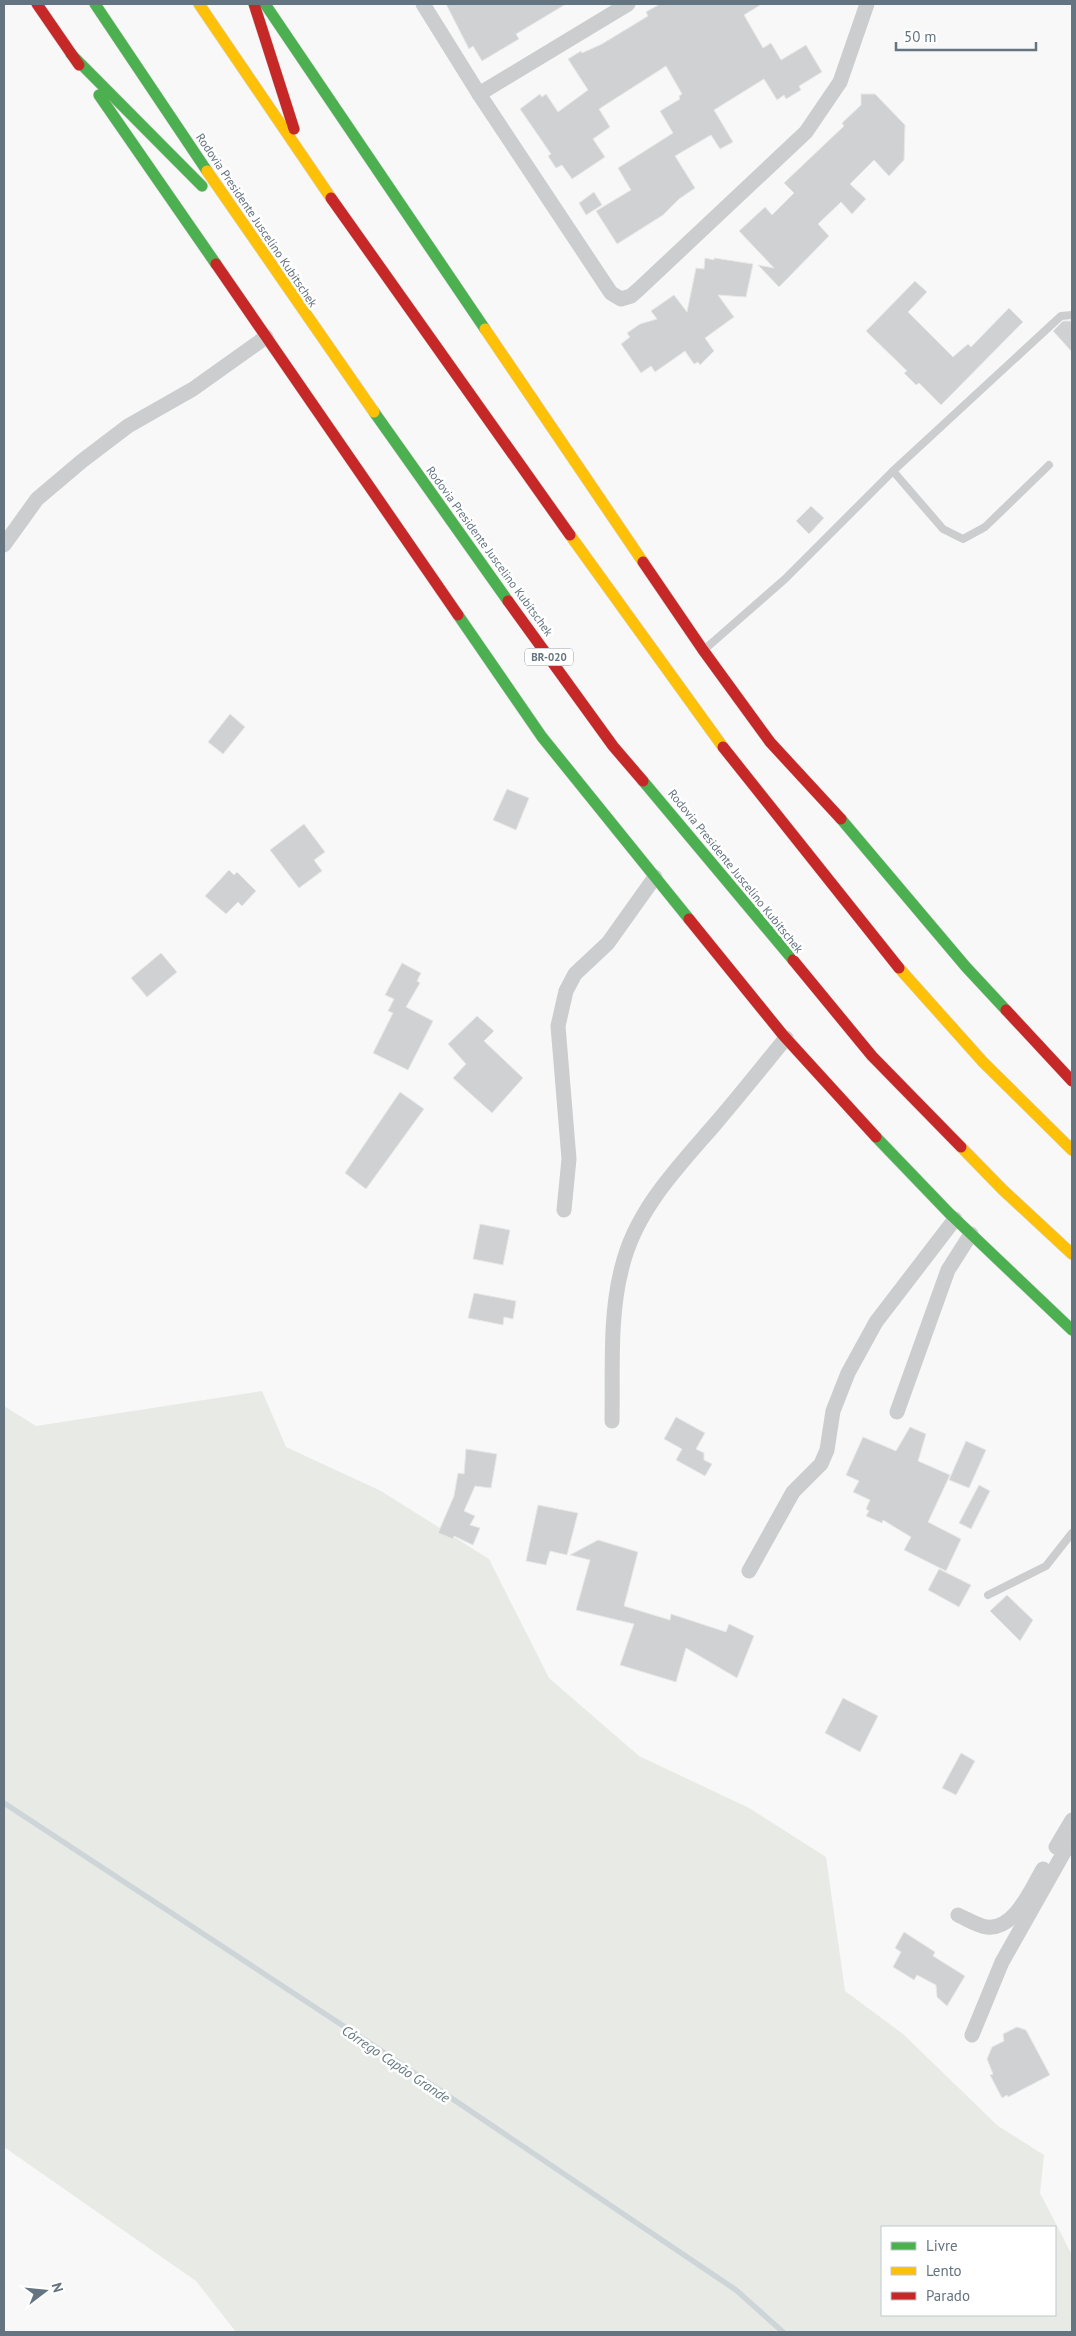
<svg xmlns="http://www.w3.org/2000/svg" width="1076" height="2336" font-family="'PT Sans',sans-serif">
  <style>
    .green { fill: #e7eae5; fill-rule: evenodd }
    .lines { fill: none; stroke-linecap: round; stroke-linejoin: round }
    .stream { stroke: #ced5d8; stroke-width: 5.5 }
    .building { fill: #cfd1d2; stroke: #e8e8e8 }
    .fast-casing { stroke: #d5d6d7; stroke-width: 12 }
    .slow-casing { stroke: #d5d6d7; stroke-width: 12 }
    .jam-casing { stroke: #d5d6d7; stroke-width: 12 }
    .lane { stroke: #cbcdce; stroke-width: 8 }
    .street { stroke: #cbcdce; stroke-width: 15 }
    .fast { stroke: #4caf50; stroke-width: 11 }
    .slow { stroke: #ffc107; stroke-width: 11 }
    .jam { stroke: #c62828; stroke-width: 11 }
    .labels { text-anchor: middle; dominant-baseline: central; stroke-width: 5; stroke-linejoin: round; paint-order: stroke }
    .shield { fill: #fff; stroke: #939ea7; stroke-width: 1 }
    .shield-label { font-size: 11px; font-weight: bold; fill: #657481 }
    .street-label { font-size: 12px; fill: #657481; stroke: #fff }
    .water-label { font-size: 14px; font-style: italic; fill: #657982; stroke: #fff }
  </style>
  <rect width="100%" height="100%" fill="#f8f8f8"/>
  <!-- green -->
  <path class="green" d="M262 1391 286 1447 381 1491 489 1559 549 1678 639 1756 749 1808 826 1857 845 1991 903 2034 998 2126 1044 2155 1040 2193 1072 2255V2332H236L196 2281 4 2147V1406L36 1426ZM882 2227H1055V2315H882Z"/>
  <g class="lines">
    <!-- stream -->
    <path class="stream" d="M4 1803 383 2052 736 2290 783 2332"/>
  </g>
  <!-- building -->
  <g class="building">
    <path d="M446 4H566L516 34 519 39 482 61 473 46 469 49Z"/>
    <path d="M660 4H762L744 15 763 48 771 43 781 60 806 45 822 72 799 86 801 90 786 99 784 95 777 100 764 79 714 110 733 142 720 149 711 135 675 156 695 188 679 199 663 215 617 244 596 211 631 190 618 168 673 133 660 111 680 99 679 96 682 94 666 66 599 109 610 127 593 139 605 157 572 179 562 165 556 168 548 156 551 154 520 109 540 94 542 97 546 94 558 112 588 90 568 59 581 51 582 53 602 44 648 16 646 12Z"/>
    <path d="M861 94H875L905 125 904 160 889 176 874 160 850 184 866 199 852 214 841 202 818 224 829 236 779 287 758 265 774 268 739 231 765 207 772 215 794 193 784 183 844 126 842 123 861 105Z"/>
    <path d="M594 192 602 205 586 215 579 203Z"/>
    <path d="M705 258 714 260V258L753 264 746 297 718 295 734 317 705 338 714 351 700 365 698 362 694 364 685 351 655 372 651 366 641 373 621 344 630 337 627 333 640 324 657 319 651 311 674 295 687 312 696 268 704 269Z"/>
    <path d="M915 281 927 292 908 312 953 357 968 344 971 347 1009 308 1023 322 941 405 919 383 916 385 904 373 907 371 866 331Z"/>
    <path d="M1063 321H1072V352L1053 331Z"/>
    <path d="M811 506 824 518 809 534 796 521Z"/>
    <path d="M230 714 245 727 223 754 208 742Z"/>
    <path d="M507 789 529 798 516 830 493 820Z"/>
    <path d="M304 824 325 852 314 860 322 871 299 888 270 850Z"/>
    <path d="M229 870 234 875 237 872 256 891 242 906 238 902 226 914 205 896Z"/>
    <path d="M161 953 177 972 147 997 131 978Z"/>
    <path d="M402 963 421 973 417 981 420 983 406 1007 433 1021 408 1070 373 1053 393 1013 388 1011 394 999 385 995Z"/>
    <path d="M477 1016 494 1031 484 1041 523 1078 492 1113 453 1078 466 1064 448 1044Z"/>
    <path d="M400 1092 424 1109 366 1189 345 1173Z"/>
    <path d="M480 1224 510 1230 503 1265 473 1259Z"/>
    <path d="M474 1293 516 1301 513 1319 504 1317 503 1325 468 1318Z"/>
    <path d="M676 1417 705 1433 696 1449 704 1453V1460L712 1464 705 1476 676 1460 682 1449 664 1439Z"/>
    <path d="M910 1427 926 1434 918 1461 950 1475 928 1522 961 1539 946 1571 904 1550 911 1537 883 1520 882 1523 866 1516 869 1511 866 1509 870 1500 853 1492 859 1481 846 1475 863 1437 896 1451Z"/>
    <path d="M966 1441 986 1450 969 1488 949 1480Z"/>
    <path d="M466 1449 497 1454 491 1488 475 1486 464 1511 475 1516 470 1525 480 1528 473 1545 454 1536 453 1539 438 1533 454 1496 458 1473 464 1474Z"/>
    <path d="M979 1485 990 1491 971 1529 959 1523Z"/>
    <path d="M538 1505 578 1513 567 1555 550 1551 546 1565 526 1561Z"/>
    <path d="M598 1540 638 1552 624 1606 670 1620 671 1614 726 1632 729 1624 754 1636 737 1678 686 1648 676 1682 620 1665 634 1624 576 1610 590 1560 570 1555Z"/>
    <path d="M939 1569 971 1585 959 1607 928 1590Z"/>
    <path d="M1007 1595 1033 1620 1020 1641 990 1611Z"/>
    <path d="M843 1698 878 1716 860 1752 825 1733Z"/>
    <path d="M961 1753 975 1761 956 1795 942 1788Z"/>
    <path d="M904 1932 935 1952 933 1956 965 1976 947 2006 937 1997 936 1985 917 1975 914 1980 893 1967 901 1952 895 1948Z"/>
    <path d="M1017 2027 1026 2030 1050 2075 1008 2097 1007 2095 1002 2098 990 2075 993 2074 987 2059 992 2047 1004 2041 1003 2034Z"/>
  </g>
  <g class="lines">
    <defs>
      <g id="fast">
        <path d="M95 4 207 171"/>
        <path d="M265 4 485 329"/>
        <path d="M71 54 202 186"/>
        <path d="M99 95 216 264"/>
        <path d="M374 412 508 601"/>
        <path d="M458 615 542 737 689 919"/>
        <path d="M643 781 793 960"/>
        <path d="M841 819 966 967 1006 1010"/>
        <path d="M876 1137 949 1213 1072 1330"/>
      </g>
      <g id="slow">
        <path d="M199 4 331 198"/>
        <path d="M207 171 374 412"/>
        <path d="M485 329 643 562"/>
        <path d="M570 535 723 747"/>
        <path d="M899 968 983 1062 1072 1150"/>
        <path d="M961 1147 1003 1190 1072 1254"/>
      </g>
      <g id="jam">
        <path d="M37 4 79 65"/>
        <path d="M254 4 294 129"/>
        <path d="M331 198 570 535"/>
        <path d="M216 264 458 615"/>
        <path d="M643 562 703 650 770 742 841 819"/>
        <path d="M508 601 613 746 643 781"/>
        <path d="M723 747 899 968"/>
        <path d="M689 919 783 1035 876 1137"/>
        <path d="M793 960 872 1056 961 1147"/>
        <path d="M1006 1010 1072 1081"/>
      </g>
    </defs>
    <!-- fast casing -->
    <use href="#fast" class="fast-casing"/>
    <!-- slow casing -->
    <use href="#slow" class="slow-casing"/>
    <!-- jam casing -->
    <use href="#jam" class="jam-casing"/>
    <!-- lane -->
    <g class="lane">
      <path d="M893 471 943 529 963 539 985 527 1049 465"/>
      <path d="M705 649 785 579 893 471 1061 316 1072 315"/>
      <path d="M988 1595 1046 1566 1072 1533"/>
    </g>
    <!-- street -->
    <g class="street">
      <path d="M423 4 479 94 605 284 611 293 621 299 631 296 639 289 806 132 840 82 867 4"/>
      <path d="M479 94 628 4"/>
      <path d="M4 545 37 499 82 461 128 426 193 389 266 337"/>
      <path d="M564 1210 569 1159 558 1026 566 991 575 974 608 943 655 877"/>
      <path d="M897 1412 948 1270 971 1234"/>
      <path d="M612 1421C613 1371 609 1316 622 1267 636 1209 679 1166 716 1123 740 1095 763 1066 786 1038"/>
      <path d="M749 1571 793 1492 821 1464 827 1450 833 1411 848 1373 876 1322 955 1219"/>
      <path d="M1056 1847 1072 1820"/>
      <path d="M958 1915C967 1919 978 1926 987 1927 1015 1930 1031 1889 1043 1869"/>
      <path d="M972 2035 1002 1962 1072 1838"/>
    </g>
    <!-- fast -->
    <use href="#fast" class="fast"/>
    <!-- slow -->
    <use href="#slow" class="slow"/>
    <!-- jam -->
    <use href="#jam" class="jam"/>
  </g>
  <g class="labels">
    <!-- shield labels -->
    <rect class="shield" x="525" y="648.5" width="48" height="17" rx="4"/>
    <g class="shield-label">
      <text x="549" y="657">BR-020</text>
    </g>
    <!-- street labels -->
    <g class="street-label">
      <text transform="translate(257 220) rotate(56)">Rodovia Presidente Juscelino Kubitschek</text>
      <text transform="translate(490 551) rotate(54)">Rodovia Presidente Juscelino Kubitschek</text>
      <text transform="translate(736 871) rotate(51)">Rodovia Presidente Juscelino Kubitschek</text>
    </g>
    <!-- water labels -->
    <g class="water-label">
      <text transform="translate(396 2064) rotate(34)">Córrego Capão Grande</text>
    </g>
  </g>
  <!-- border -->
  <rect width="1076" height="2336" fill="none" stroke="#657481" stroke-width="10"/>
  <!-- legend -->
  <rect x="881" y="2226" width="175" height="90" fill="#ffffff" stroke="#c1c7cd"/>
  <rect x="891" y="2242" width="25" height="8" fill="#4caf50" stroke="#c1c7cd"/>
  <text x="926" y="2251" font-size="15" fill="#657481">Livre</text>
  <rect x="891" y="2267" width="25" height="8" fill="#ffc107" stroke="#c1c7cd"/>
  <text x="926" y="2276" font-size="15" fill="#657481">Lento</text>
  <rect x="891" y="2292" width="25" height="8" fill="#c62828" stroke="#c1c7cd"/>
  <text x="926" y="2301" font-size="15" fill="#657481">Parado</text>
  <!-- north arrow -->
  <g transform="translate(45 2291) rotate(74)" stroke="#ffffff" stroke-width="4" paint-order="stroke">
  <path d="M0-4L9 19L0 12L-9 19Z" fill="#657481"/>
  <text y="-8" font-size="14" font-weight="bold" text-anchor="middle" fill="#657481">N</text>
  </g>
  <!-- scale -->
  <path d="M896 42v8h140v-8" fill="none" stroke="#657481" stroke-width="2.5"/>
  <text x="904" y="42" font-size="15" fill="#657481" stroke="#ffffff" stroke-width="4" paint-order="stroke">50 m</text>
</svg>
